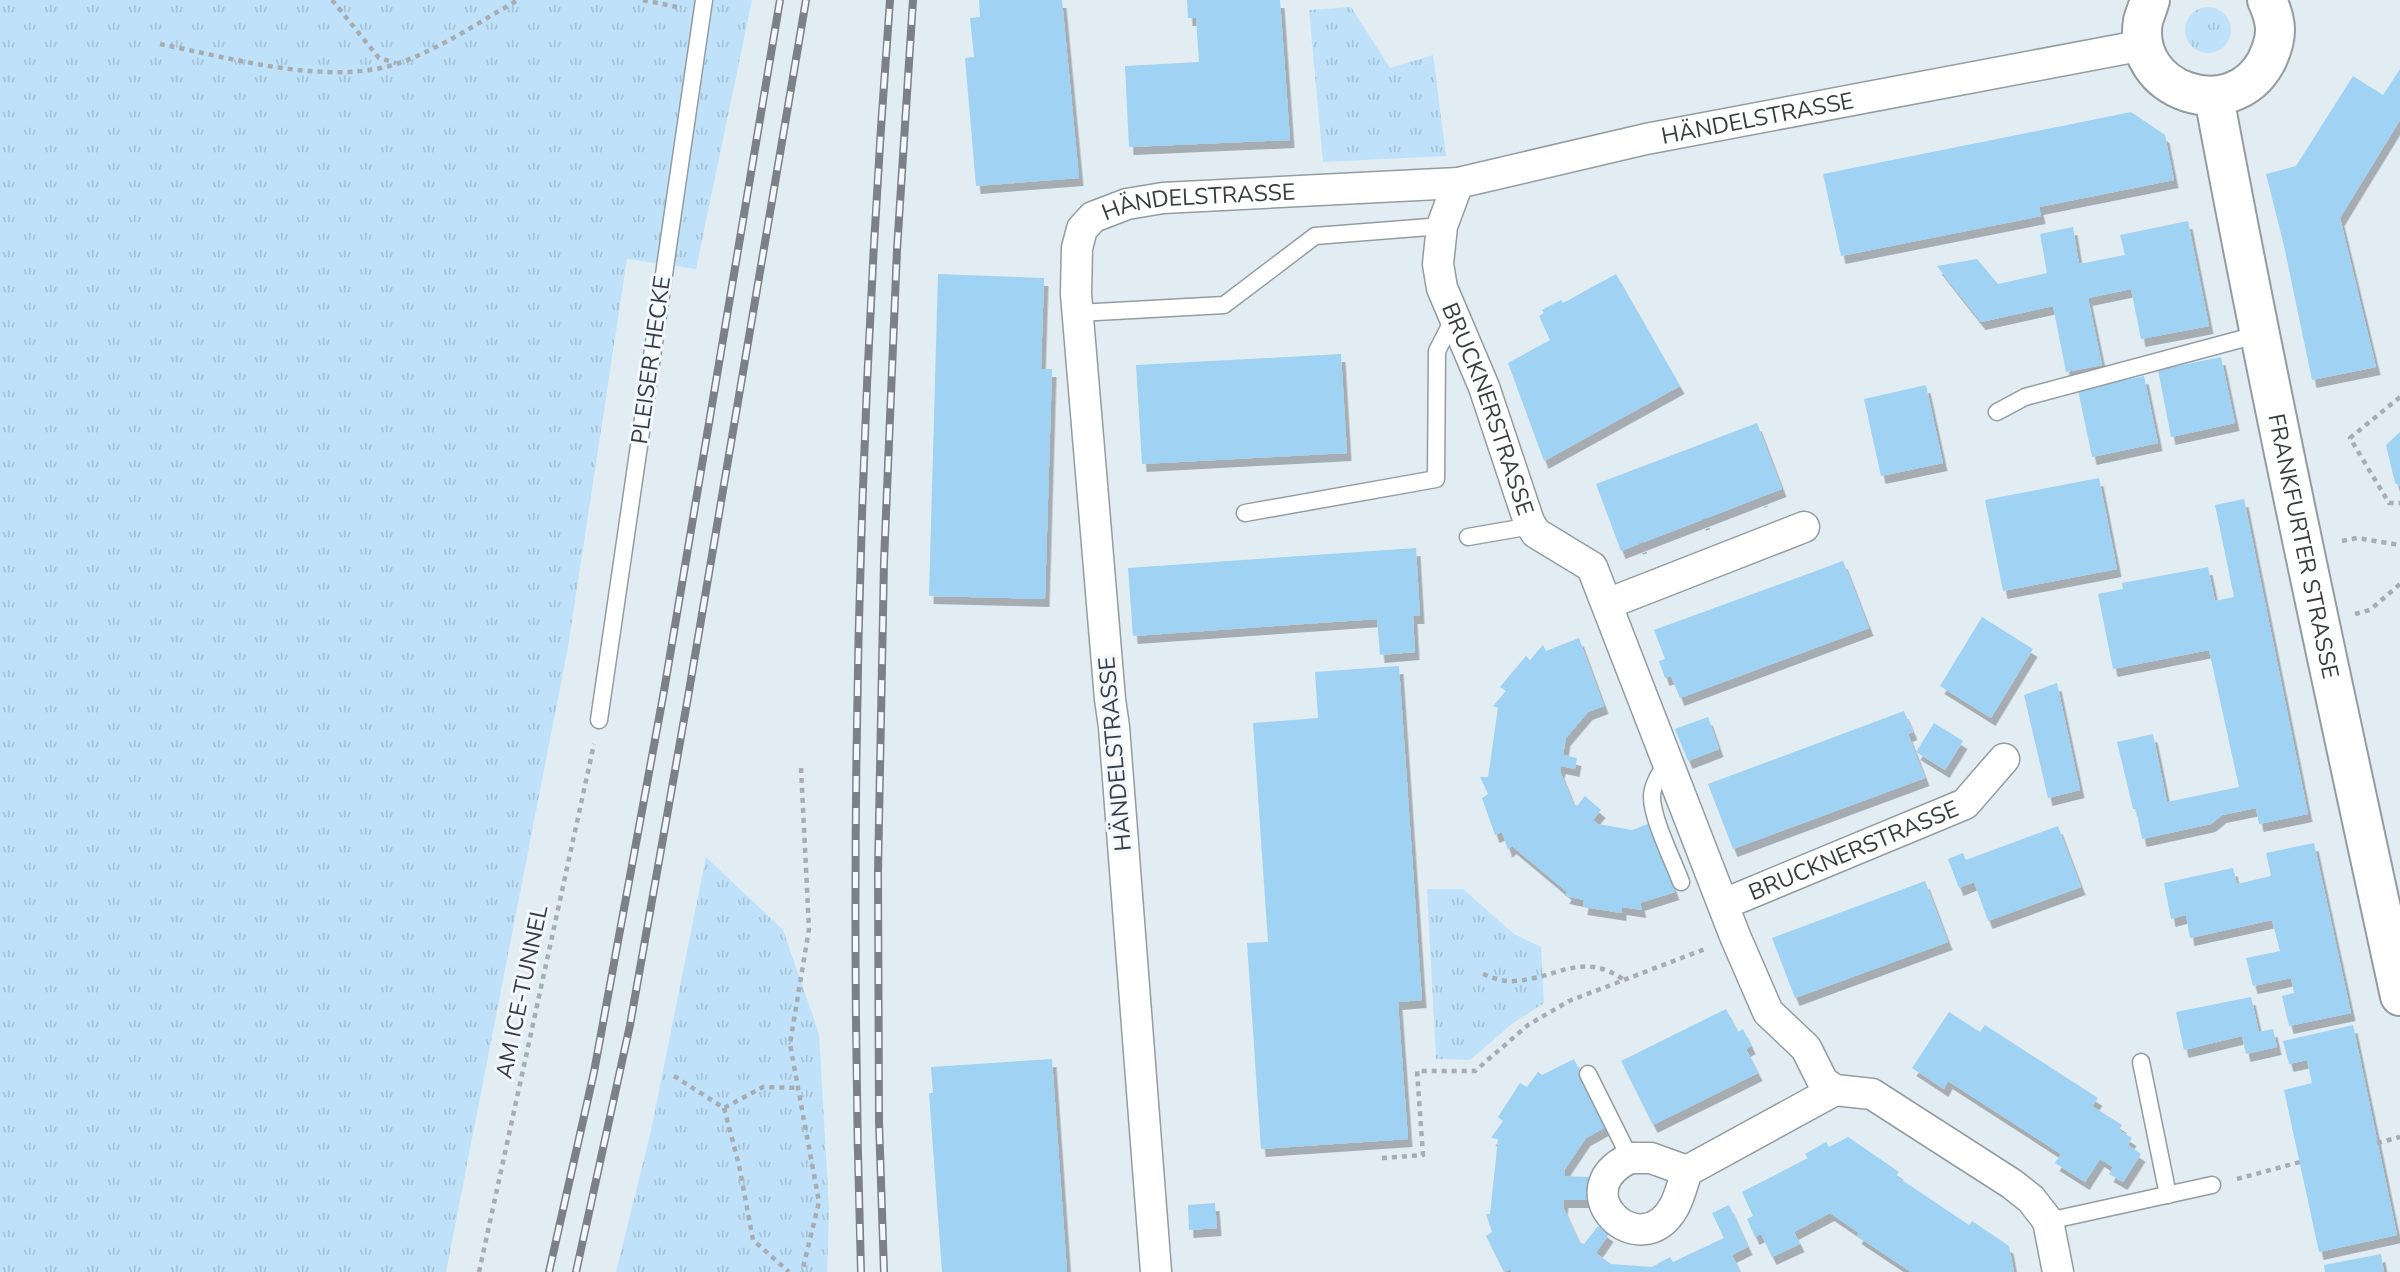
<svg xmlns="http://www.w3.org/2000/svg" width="2400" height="1272" font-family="'Nunito Sans',sans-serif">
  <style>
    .grass { fill: url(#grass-tufts) }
    .building { fill: #a0d2f4; filter: url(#shadow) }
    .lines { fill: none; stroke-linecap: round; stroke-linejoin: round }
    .lane-casing { stroke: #939ca3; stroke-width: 19 }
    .street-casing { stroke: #939ca3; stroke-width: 33 }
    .secondary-casing { stroke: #939ca3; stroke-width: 42 }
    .path { stroke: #a6aeb4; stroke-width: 4.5; stroke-dasharray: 5 5; stroke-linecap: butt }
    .lane { stroke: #fff; stroke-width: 16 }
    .street { stroke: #fff; stroke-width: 30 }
    .secondary { stroke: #fff; stroke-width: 38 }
    .rail-casing { stroke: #7b8185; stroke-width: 8 }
    .rail { stroke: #f1f9ff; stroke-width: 5; stroke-dasharray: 16; stroke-linecap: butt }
    .labels { text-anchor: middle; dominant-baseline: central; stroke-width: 6; stroke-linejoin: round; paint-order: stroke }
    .street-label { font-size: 23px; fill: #393d40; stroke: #f1f9ff }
  </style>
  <defs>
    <pattern id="grass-tufts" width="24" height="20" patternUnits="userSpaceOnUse" patternTransform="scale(1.75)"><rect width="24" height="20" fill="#bfe2fa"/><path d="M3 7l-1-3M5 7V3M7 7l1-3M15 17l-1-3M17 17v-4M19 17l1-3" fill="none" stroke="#a5c3d7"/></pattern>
    <filter id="shadow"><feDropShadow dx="4.5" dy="8" stdDeviation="0" flood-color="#0004"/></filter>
  </defs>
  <rect width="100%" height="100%" fill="#e2ecf3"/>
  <!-- grass -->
  <g class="grass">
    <path d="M0 0H752L696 269 627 259 568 647 446 1272H0Z"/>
    <circle cx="2208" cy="30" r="23"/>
    <path d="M1351 7 1390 68 1433 55 1446 156 1323 162 1309 10Z"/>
    <path d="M706 857 783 930 819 1034 829 1210 827 1272H616L650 1135Z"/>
    <path d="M1427 889H1463L1514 934 1541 947 1544 1003 1513 1023 1470 1060 1436 1059Z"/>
  </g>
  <!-- building -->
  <g class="building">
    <path d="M979 0H1062L1079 178 976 186 965 58 974 57 970 18 980 17Z"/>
    <path d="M1187 0H1280L1290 140 1129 147 1125 66 1199 62 1196 18H1188Z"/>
    <path d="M2400 69V120L2340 218 2376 367 2312 380 2284 246 2266 174 2296 166 2353 76 2383 95Z"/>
    <path d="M2131 112 2165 135 2174 180 2039 207 2041 216 1841 256 1823 174Z"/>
    <path d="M2188 221 2209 326 2141 339 2131 289 2088 298 2102 365 2066 372 2053 306 1981 322 1937 266 1977 259 1998 284 2047 273 2040 234 2073 227 2079 264 2125 255 2120 235Z"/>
    <path d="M938 274 1044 278 1041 369H1052L1045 599 929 596Z"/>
    <path d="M1616 274 1680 386 1544 461 1508 363 1550 340 1539 316 1544 313 1542 310 1561 300 1563 303Z"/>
    <path d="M1341 354 1347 453 1142 464 1136 365Z"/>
    <path d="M2221 357 2235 423 2171 437 2158 370Z"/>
    <path d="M2144 376 2158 443 2092 457 2078 390Z"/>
    <path d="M1926 385 1943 463 1881 476 1864 399Z"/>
    <path d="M1757 423 1782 489 1621 551 1596 484Z"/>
    <path d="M2400 432V486L2395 483 2386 445Z"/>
    <path d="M2099 478 2117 569 2003 591 1985 500Z"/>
    <path d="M2244 499 2308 814 2259 824 2256 808 2222 815 2211 824 2142 839 2136 809H2133L2117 742 2153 734 2167 802 2239 787 2209 650 2113 669 2098 594 2123 589 2122 583 2208 567 2215 601 2234 597 2215 505Z"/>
    <path d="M1416 548 1420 616H1413L1415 652 1380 655 1377 619 1133 636 1128 568Z"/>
    <path d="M1843 561 1869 628 1680 698 1671 676 1665 678 1659 661 1665 659 1654 630Z"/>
    <path d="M1982 617 2033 649 1991 718 1940 686Z"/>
    <path d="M1579 638 1604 706 1588 712 1566 738 1563 755 1577 758 1575 769 1561 766 1560 771 1573 803 1577 806 1585 796 1601 810 1593 820 1598 824 1632 830 1648 824 1654 842 1656 841 1675 892 1640 903 1642 910 1622 907V913L1583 907 1584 900 1565 896 1567 892 1512 846 1508 850 1502 832 1495 835 1482 798 1488 794 1480 777H1488L1498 708 1493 706 1506 691 1500 687 1526 656 1530 660 1543 645 1546 651Z"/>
    <path d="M1399 666 1422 1000 1398 1002 1408 1139 1261 1149 1247 943 1268 942 1253 723 1318 718 1315 672Z"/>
    <path d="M2057 683 2080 790 2048 798 2024 695Z"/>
    <path d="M1904 711 1913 732 1908 734 1925 778 1733 849 1708 784Z"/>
    <path d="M1708 717 1719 749 1688 761 1675 729Z"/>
    <path d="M1934 723 1963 741 1945 770 1916 752Z"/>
    <path d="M2058 826 2081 887 1988 921 1974 882 1959 888 1948 859 1963 853 1966 860Z"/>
    <path d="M2314 843 2351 1013 2289 1026 2282 996 2294 993 2291 978 2253 986 2246 958 2280 951 2272 920 2190 938 2186 915 2171 919 2164 883 2233 868 2237 884 2271 876 2266 853Z"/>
    <path d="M1925 881 1948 942 1795 998 1772 938Z"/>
    <path d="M2251 997 2259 1032 2273 1029 2277 1047 2246 1054 2242 1036 2184 1050 2176 1012Z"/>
    <path d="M1726 1009 1738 1032 1743 1029 1751 1046 1746 1049 1758 1073 1653 1125 1621 1061Z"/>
    <path d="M1949 1012 1980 1032 1985 1025 2098 1098 2092 1106 2122 1125 2119 1130 2132 1138 2128 1145 2141 1154 2123 1182 2109 1174 2113 1167 2100 1159 2085 1182 2055 1163 2061 1154 1948 1081 1944 1089 1912 1068Z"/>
    <path d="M2353 1025 2397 1235 2319 1252 2284 1090 2312 1083 2307 1060 2289 1064 2283 1041Z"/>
    <path d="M1052 1059 1067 1272H942L929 1093H933L931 1067Z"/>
    <path d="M1574 1059 1606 1127 1586 1138 1565 1169 1564 1176 1589 1177 1588 1200H1564L1563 1207 1579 1242 1584 1244 1598 1226 1609 1234 1596 1253 1611 1264 1652 1267 1670 1257 1673 1262 1724 1238 1712 1213 1729 1205 1748 1247 1732 1255 1740 1272H1512L1511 1269 1504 1272 1486 1236 1492 1232 1486 1214H1490L1498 1139 1491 1138 1503 1121 1498 1117 1520 1083 1527 1087 1538 1072 1542 1075Z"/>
    <path d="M1848 1137 1899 1172 1896 1176 1969 1225 1972 1221 2009 1246 2014 1272H1911L1857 1236 1859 1233 1830 1213 1794 1232 1800 1244 1772 1257 1761 1234 1755 1237 1747 1219 1753 1216 1742 1192 1808 1158 1805 1154 1826 1142 1829 1147Z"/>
    <path d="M1215 1203 1217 1228 1189 1230 1188 1205Z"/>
    <path d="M2381 1254 2384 1272H2325L2324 1265Z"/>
  </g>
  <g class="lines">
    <defs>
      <g id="lane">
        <path d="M1078 313 1224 305 1315 236 1442 226"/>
        <path d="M1997 412 2025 397 2260 334"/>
        <path d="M1245 513 1436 479 1437 351 1455 316"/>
        <path d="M1468 537 1520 528 1529 522"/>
        <path d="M599 720 704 0"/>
        <path d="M1668 761C1661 772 1652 784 1652 797 1652 819 1673 860 1681 882"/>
        <path d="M2141 1062 2168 1195"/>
        <path d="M1588 1074 1630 1158"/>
        <path d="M2048 1221 2212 1185"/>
      </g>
      <g id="street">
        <path id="s1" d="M1458 183 1442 226 1438 264 1442 288 1484 387 1529 522 1536 533 1592 567 1735 936 1768 1012 1806 1048 1823 1082 1835 1090 1872 1094 2012 1184 2031 1199 2048 1221 2058 1272"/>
        <path d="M1607 604 1804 527"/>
        <path id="s2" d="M1724 904 1965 804 2004 759"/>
        <path d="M1630 1158H1651L1687 1171C1683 1182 1680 1196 1674 1207 1640 1267 1561 1191 1630 1158Z"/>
        <path d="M1687 1171 1835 1090"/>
        <path id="s3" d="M1156 1272 1114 727 1110 699 1076 294 1077 248 1082 229 1093 217 1127 204 1163 198 1458 183 1646 139 2144 45"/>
      </g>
      <g id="secondary">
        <path d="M2150 0C2148 7 2145 14 2143 21 2131 91 2231 126 2266 62 2272 50 2277 34 2274 21 2273 14 2270 7 2267 0"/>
        <path id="s4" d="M2214 97C2270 398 2335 697 2400 996"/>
      </g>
    </defs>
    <!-- lane casing -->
    <use href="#lane" class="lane-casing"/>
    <!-- street casing -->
    <use href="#street" class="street-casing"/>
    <!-- secondary casing -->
    <use href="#secondary" class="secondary-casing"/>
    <!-- path -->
    <g class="path">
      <path d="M332 0 379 58 396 63"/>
      <path d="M643 0 677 7"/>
      <path d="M160 44C231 58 330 87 399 63 442 48 479 22 518 0"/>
      <path d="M2400 397 2350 438 2389 503H2400"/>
      <path d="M1762 497 1766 507"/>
      <path d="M1704 519 1708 530"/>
      <path d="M2342 541 2357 538 2400 545"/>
      <path d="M1641 543 1645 554"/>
      <path d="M2355 614 2370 610 2400 584"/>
      <path d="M801 768 809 929 790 1044 819 1202 802 1272"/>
      <path d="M1483 974C1493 978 1503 982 1514 981 1557 979 1582 950 1624 980"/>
      <path d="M674 1076 724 1108 763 1087 799 1088"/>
      <path d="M724 1108 739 1165 753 1240 789 1272"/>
      <path d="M2377 1143 2400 1137"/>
      <path d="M1382 1158 1423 1155 1417 1071H1475L1528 1025 1569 1001 1705 949"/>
      <path d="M2237 1179 2300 1162"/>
      <path d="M479 1272 594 744"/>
    </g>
    <!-- lane -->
    <use href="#lane" class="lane"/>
    <!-- street -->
    <use href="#street" class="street"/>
    <!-- secondary -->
    <use href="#secondary" class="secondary"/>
    <defs>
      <g id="rail">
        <path d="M549 1272 594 1072 664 691 780 0"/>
        <path d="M576 1272 630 1025 688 697 806 0"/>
        <path d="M861 1272C848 848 858 423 890 0"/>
        <path d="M884 1272 879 1121 878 872 884 562 897 250 913 0"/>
      </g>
    </defs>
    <!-- rail casing -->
    <use href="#rail" class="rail-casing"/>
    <!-- rail -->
    <use href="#rail" class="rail"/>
  </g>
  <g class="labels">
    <!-- street labels -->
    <g class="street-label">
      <text stroke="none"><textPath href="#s3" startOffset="1738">HÄNDELSTRASSE</textPath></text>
      <text stroke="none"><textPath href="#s3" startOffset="1171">HÄNDELSTRASSE</textPath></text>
      <text transform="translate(651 360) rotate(-82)">PLEISER HECKE</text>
      <text stroke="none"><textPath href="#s1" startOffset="238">BRUCKNERSTRASSE</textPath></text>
      <text stroke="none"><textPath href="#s4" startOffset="458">FRANKFURTER STRASSE</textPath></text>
      <text transform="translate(1115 754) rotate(-95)">HÄNDELSTRASSE</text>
      <text stroke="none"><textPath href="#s2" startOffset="140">BRUCKNERSTRASSE</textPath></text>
      <text transform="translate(522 992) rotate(-78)">AM ICE-TUNNEL</text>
    </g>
  </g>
</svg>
